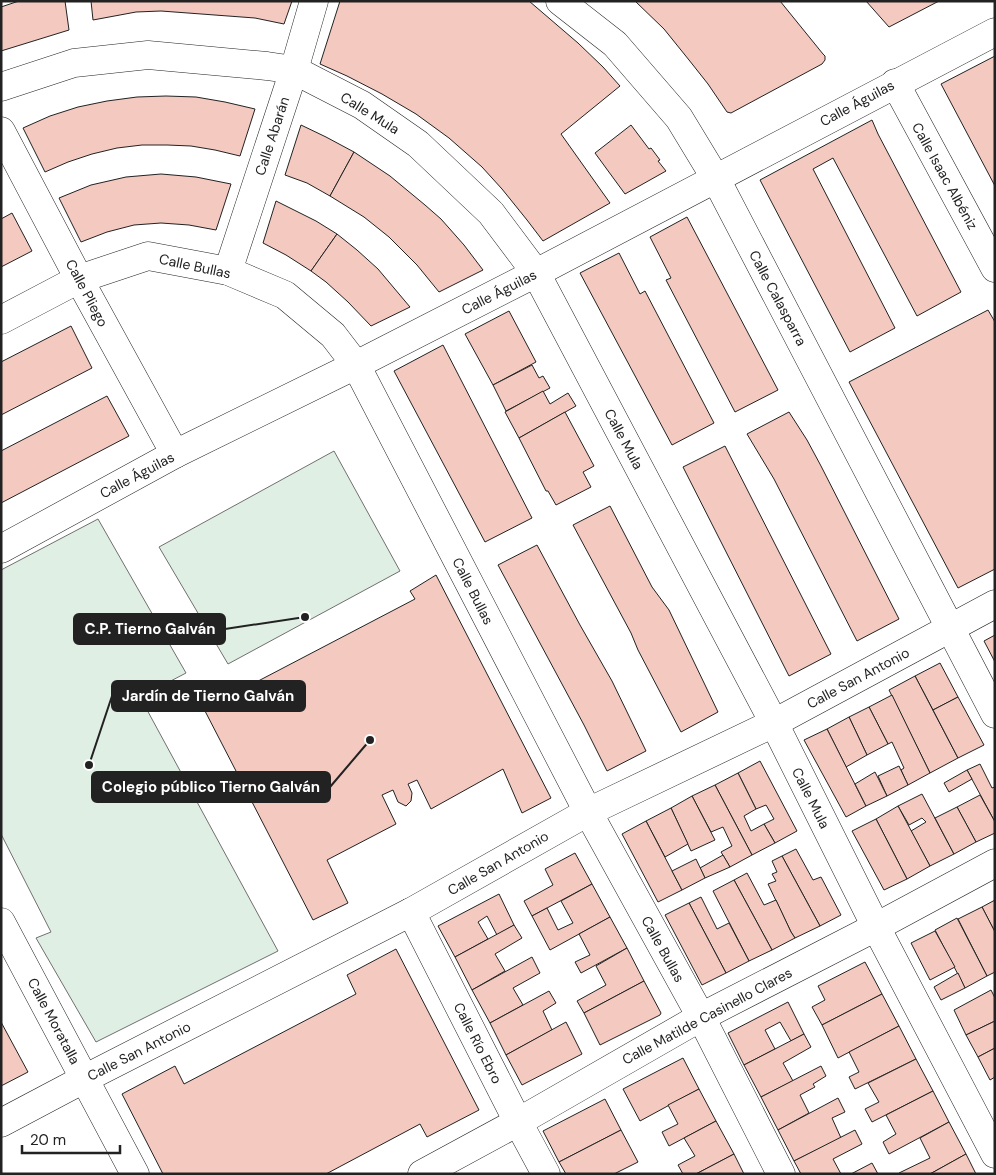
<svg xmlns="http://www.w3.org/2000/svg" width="996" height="1175" font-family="'DM Sans',sans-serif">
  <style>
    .green { fill: #e0efe3; stroke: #6f6f6f }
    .building { fill: #f3c9c0; stroke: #222 }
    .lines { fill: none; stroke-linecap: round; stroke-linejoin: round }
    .street-casing { stroke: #222; stroke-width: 29 }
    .street { stroke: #fff; stroke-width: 28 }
    .labels { text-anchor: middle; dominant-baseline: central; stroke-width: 4; stroke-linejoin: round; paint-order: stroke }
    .street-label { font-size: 14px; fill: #222; stroke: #fff }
    .leader { fill: none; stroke: #222; stroke-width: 2 }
    .callout-dot { fill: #222; stroke: #fff; stroke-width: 2 }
    .callout { fill: #222; stroke: #222; stroke-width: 2 }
    .callout-label { font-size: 15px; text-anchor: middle; font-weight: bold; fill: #fff }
  </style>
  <rect width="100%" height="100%" fill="#fff"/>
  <!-- green -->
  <g class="green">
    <path d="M334 451 400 571 228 664 159 547Z"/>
    <path d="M98 519 186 673 140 697 278 951 96 1042 36 938 51 932 1 834V570Z"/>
  </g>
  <!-- building -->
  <g class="building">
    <path d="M19 1H65L69 30 1 51V7Z"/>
    <path d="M91 1H292L284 24 255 18 161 11 136 12 93 20Z"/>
    <path d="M340 1H529L578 43 603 67 620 86 561 134 610 203 543 241 527 220 502 189 482 167 449 138 416 114 382 94 347 76 320 64Z"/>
    <path d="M635 1H780L823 54 825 56V60L822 64 731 113 727 112 708 84 689 60 664 29Z"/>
    <path d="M866 1H939L889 27Z"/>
    <path d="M995 56V186L941 84Z"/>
    <path d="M166 96 196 97 225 102 255 109 240 156 215 150 191 146 167 145H142L117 148 92 154 68 162 45 172 23 128 50 116 78 107 107 101 137 97Z"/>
    <path d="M872 120 878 134 961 292 917 316 833 158 813 169 895 328 850 352 760 180Z"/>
    <path d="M301 125 326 137 354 152 330 196 307 183 285 175Z"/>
    <path d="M631 125 649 149 651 148 660 160 658 161 666 171 625 194 595 153Z"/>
    <path d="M354 152 390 176 425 205 441 219 464 245 483 270 439 292 417 265 389 237 364 217 330 196Z"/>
    <path d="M161 174 196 177 231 184 216 230 189 225 161 223 134 225 107 232 81 242 59 198 91 185 126 177Z"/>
    <path d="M276 201 316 221 337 234 311 271 286 255 263 243Z"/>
    <path d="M12 213 32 251 1 267V219Z"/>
    <path d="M687 217 778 390 735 412 666 280 671 278 650 237Z"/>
    <path d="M337 234 357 250 378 269 410 307 371 326 348 302 326 282 311 271Z"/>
    <path d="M619 253 640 294 645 291 714 423 672 445 580 273Z"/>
    <path d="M988 310 995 322V569L958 588 849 382Z"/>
    <path d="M509 311 536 362 493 385 465 334Z"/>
    <path d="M71 326 92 368 1 415V362Z"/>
    <path d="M443 345 532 518 485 542 394 371Z"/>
    <path d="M532 365 539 378 543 376 550 388 506 411 493 385Z"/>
    <path d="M543 391 550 404 568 393 576 406 519 438 505 412Z"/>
    <path d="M107 396 129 436 1 503V451Z"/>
    <path d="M565 412 594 466 583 472 591 487 556 505 548 491H546L519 438Z"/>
    <path d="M789 412 807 440 821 466 899 619 857 641 774 479 747 434Z"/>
    <path d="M725 446 831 654 789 676 683 467Z"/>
    <path d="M610 506 652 587 669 610 718 712 681 732 638 650 631 633 573 525Z"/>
    <path d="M537 545 580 625 612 681 646 751 607 771 584 725 498 565Z"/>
    <path d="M436 575 551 798 522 813 503 769 431 809 417 780 408 784 412 793 411 801 406 806 398 802 393 790 382 795 396 824 327 860 348 903 313 920 205 711 241 690 415 599 410 591Z"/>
    <path d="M995 635V662L984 641Z"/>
    <path d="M940 663 958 697 933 710 915 676Z"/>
    <path d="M915 676 958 758 930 773 889 690Z"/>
    <path d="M892 695 930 773 908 785 901 770 904 768 892 742 888 744 869 707Z"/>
    <path d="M958 697 984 745 958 758 933 710Z"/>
    <path d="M869 707 888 744 867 755 849 717Z"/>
    <path d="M849 717 867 755 846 767 827 729Z"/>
    <path d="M827 729 866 806 846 817 804 740Z"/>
    <path d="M760 761 797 831 775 843 764 824 774 819 766 805 756 809 738 773Z"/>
    <path d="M980 764 992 788 995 787V822L967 770Z"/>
    <path d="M899 766 908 785 887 796 878 776Z"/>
    <path d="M967 770 972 779 949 792 944 783Z"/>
    <path d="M875 772 887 796 866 806 855 784Z"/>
    <path d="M738 773 756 809 744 816 751 831 764 824 775 843 752 855 715 785Z"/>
    <path d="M715 785 752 855 730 867 721 852 732 846 723 827 711 832 692 796Z"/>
    <path d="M922 794 954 854 930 866 911 831 926 822 922 818 909 825 898 806Z"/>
    <path d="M980 795 995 822V833L976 842 957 807Z"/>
    <path d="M692 796 715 840 691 851 671 808Z"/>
    <path d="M898 806 930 866 907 879 876 819Z"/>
    <path d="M957 807 976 842 954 854 935 818Z"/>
    <path d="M671 808 688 844 665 857 646 821Z"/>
    <path d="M876 819 907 879 884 890 852 831Z"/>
    <path d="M646 821 682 890 658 902 622 834Z"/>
    <path d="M796 849 813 880 821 877 841 915 820 926 782 856Z"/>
    <path d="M575 853 592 884 532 916 524 901 553 885 545 869Z"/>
    <path d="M723 855 730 867 705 878 700 868Z"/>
    <path d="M782 856 820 926 795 938 791 932 768 884 776 881 772 874 777 872 772 861Z"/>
    <path d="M696 859 705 878 682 890 672 871Z"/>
    <path d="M747 873 764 905 776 900 791 932 795 938 772 950 734 880Z"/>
    <path d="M734 880 772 950 749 961 713 891Z"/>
    <path d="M592 884 610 917 550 950 532 916 547 908 558 930 573 923 561 901Z"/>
    <path d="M499 894 514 925 497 935 487 916 478 922 488 939 455 957 438 926Z"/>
    <path d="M701 897 717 929 729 923 749 961 726 973 689 903Z"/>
    <path d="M995 900V932L982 907Z"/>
    <path d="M689 903 726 973 702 985 665 915Z"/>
    <path d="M982 907 995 932V972L987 976 958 919Z"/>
    <path d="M610 917 627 948 581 973 575 962 590 955 579 934Z"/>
    <path d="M957 918 987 976 965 988 935 930Z"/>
    <path d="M514 925 522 938 495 954 505 971 472 990 455 957Z"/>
    <path d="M935 931 955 967 930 980 911 943Z"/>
    <path d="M627 948 644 981 584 1013 577 1001 606 985 596 966Z"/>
    <path d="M396 949 479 1110 427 1137 420 1124 326 1174H163L122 1094 175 1066 184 1084 356 994 347 975Z"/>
    <path d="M532 957 540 973 513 988 523 1005 490 1023 472 990Z"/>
    <path d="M865 962 882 994 822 1025 812 1007 825 1000 818 986Z"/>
    <path d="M958 973 965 988 941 1000 934 987Z"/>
    <path d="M644 981 661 1013 660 1015 600 1045 584 1013Z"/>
    <path d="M991 990 995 998V1021L966 1035 954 1010Z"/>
    <path d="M549 991 556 1003 543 1011 552 1030 506 1055 490 1023Z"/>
    <path d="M882 994 899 1026 838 1058 822 1025Z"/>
    <path d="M788 1002 804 1034 791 1041 780 1022 765 1030 775 1049 744 1065 728 1033Z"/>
    <path d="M995 1021V1048L978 1057 966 1035Z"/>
    <path d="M1 1022 28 1072 1 1086Z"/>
    <path d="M566 1022 582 1054 522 1085 506 1055Z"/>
    <path d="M899 1026 916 1059 855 1089 849 1077 859 1072 849 1052Z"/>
    <path d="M804 1034 811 1047 783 1063 793 1081 761 1097 744 1065Z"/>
    <path d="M995 1048V1077L990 1080 978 1057Z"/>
    <path d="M683 1058 699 1089 640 1121 623 1089Z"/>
    <path d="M916 1059 933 1091 872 1122 865 1109 879 1102 868 1083Z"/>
    <path d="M821 1066 826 1076 813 1084 815 1087 800 1095 809 1113 778 1130 761 1097Z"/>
    <path d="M699 1089 716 1121 669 1146 662 1132 678 1124 668 1105Z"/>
    <path d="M933 1091 949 1122 889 1154 883 1142 896 1134 886 1115Z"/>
    <path d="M838 1098 845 1112 832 1118 841 1138 794 1161 778 1130Z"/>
    <path d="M605 1099 621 1130 559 1162 543 1131Z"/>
    <path d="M716 1121 734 1154 696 1174H683L678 1165 695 1156 684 1138Z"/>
    <path d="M949 1122 966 1154 930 1174H899V1173L930 1158 920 1138Z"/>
    <path d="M621 1130 638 1162 614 1174H566L559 1162Z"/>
    <path d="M855 1130 862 1144 833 1159 841 1174H801L794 1161Z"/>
    <path d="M734 1154 744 1174H696Z"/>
    <path d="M966 1154 976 1174H930Z"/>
    <path d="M872 1163 878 1174H851Z"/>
  </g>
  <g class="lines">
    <defs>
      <g id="street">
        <path d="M560 1 615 44 679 118 716 179 995 714"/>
        <path d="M895 83 995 268"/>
        <path d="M1 87 74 63 148 55 267 66 294 70 362 105 418 144 491 213 536 273 774 723 876 927 995 1154"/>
        <path d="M1 131 79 279 175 454"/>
        <path d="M228 271 294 70 314 1"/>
        <path d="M1 320 79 279 148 256 228 271 285 295 333 335 356 365 588 812 701 1017 781 1174"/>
        <path d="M1 549 175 454 356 365 536 273 995 32"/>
        <path d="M411 912 518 1122 546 1174"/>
        <path d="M1 922 135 1174"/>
        <path d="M1 1123 84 1079 411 912 588 812 774 723 995 604"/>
        <path d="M422 1174 518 1122 701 1017 876 927 995 863"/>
      </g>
    </defs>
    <!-- street casing -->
    <use href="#street" class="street-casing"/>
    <!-- street -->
    <use href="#street" class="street"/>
  </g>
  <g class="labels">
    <!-- street labels -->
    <g class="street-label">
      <text transform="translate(857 103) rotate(-28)">Calle Águilas</text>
      <text transform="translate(370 113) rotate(32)">Calle Mula</text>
      <text transform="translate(272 136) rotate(-72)">Calle Abarán</text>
      <text transform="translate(945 176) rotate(61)">Calle Isaac Albéniz</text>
      <text transform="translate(195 266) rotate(12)">Calle Bullas</text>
      <text transform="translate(499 292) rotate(-27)">Calle Águilas</text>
      <text transform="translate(87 293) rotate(62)">Calle Pliego</text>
      <text transform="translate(778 298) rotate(62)">Calle Calasparra</text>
      <text transform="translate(624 439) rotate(62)">Calle Mula</text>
      <text transform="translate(137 475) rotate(-28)">Calle Águilas</text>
      <text transform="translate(473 591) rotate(63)">Calle Bullas</text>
      <text transform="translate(858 678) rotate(-28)">Calle San Antonio</text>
      <text transform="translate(811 798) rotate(63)">Calle Mula</text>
      <text transform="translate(498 863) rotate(-30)">Calle San Antonio</text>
      <text transform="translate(663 949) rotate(61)">Calle Bullas</text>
      <text transform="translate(707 1016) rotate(-28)">Calle Matilde Casinello Clares</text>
      <text transform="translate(54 1021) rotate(62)">Calle Moratalla</text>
      <text transform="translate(478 1043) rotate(63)">Calle Río Ebro</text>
      <text transform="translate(139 1051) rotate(-27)">Calle San Antonio</text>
    </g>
  </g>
  <!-- callouts -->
  <path class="leader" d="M305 617L225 629M89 765L112 696M370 740L330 787"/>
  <g class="callout-dot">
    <circle cx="305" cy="617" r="5"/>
    <circle cx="89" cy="765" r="5"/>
    <circle cx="370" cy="740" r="5"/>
  </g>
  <g class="callout">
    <rect x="74" y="614" width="151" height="30" rx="5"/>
    <rect x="112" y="681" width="193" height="30" rx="5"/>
    <rect x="92" y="772" width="238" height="30" rx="5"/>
  </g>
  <g class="callout-label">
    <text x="150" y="634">C.P. Tierno Galván</text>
    <text x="208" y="701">Jardín de Tierno Galván</text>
    <text x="211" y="792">Colegio público Tierno Galván</text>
  </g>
  <!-- border -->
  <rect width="996" height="1175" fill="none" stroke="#222222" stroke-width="5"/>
  <!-- scale -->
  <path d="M22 1145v8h98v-8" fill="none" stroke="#222222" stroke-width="2.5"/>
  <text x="30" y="1145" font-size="15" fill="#222222" stroke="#ffffff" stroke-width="4" paint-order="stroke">20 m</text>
</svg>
